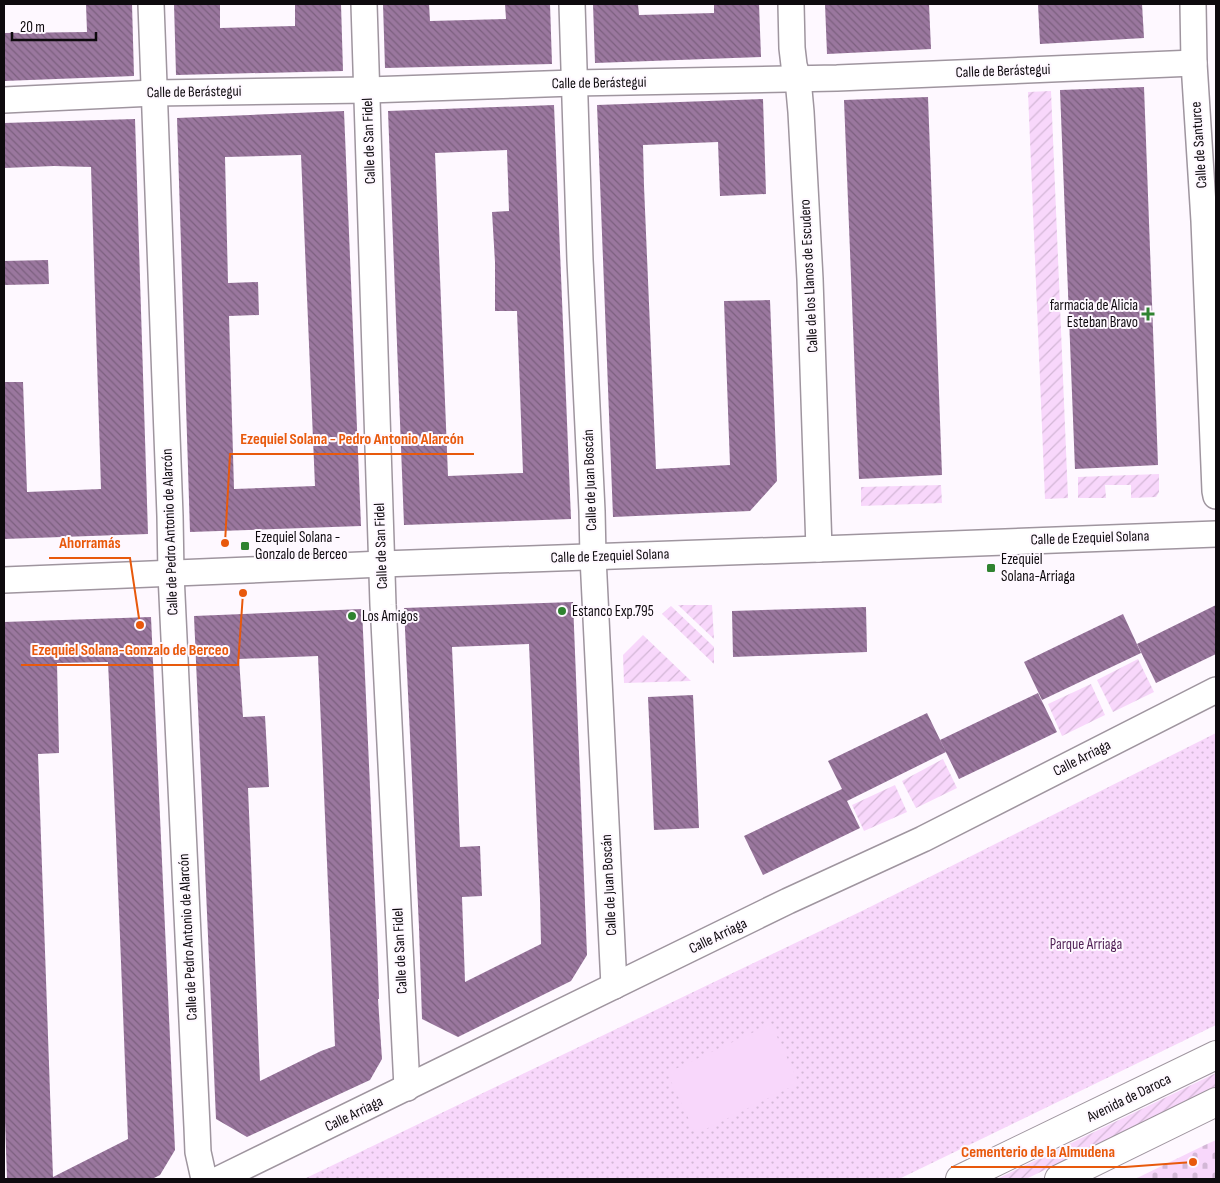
<svg xmlns="http://www.w3.org/2000/svg" width="1220" height="1183" font-family="'Sofia Sans Condensed',sans-serif">
  <style>
    .grass { fill: url(#grass-dots) }
    .cemetery { fill: url(#cemetery-stones) }
    .garden { fill: url(#garden-furrows) }
    .pitch { fill: #f8d7fb }
    .building { fill: url(#building-back-hatch); fill-rule: evenodd }
    .lines { fill: none; stroke-linecap: round; stroke-linejoin: round }
    .minor-casing { stroke: #9f959f; stroke-width: 28 }
    .secondary-casing { stroke: #9f959f; stroke-width: 30 }
    .minor { stroke: #fff; stroke-width: 25 }
    .secondary { stroke: #fff; stroke-width: 28 }
    .poi-dot { fill: #2f8330; stroke: #fef8ff; stroke-width: 2 }
    .labels { text-anchor: middle; dominant-baseline: central; stroke-width: 4; stroke-linejoin: round; paint-order: stroke }
    .street-label { font-size: 15px; fill: #0e0a0e; stroke: #fef8ff }
    .poi-label { font-size: 15px; fill: #0e0a0e; stroke: #fef8ff; text-anchor: start }
    .park-label { font-size: 15px; fill: #542659; stroke: #fef8ff }
    .leader { fill: none; stroke: #e8590c; stroke-width: 2 }
    .callout-dot { fill: #e8590c; stroke: #fef8ff; stroke-width: 2 }
    .callout-label { font-size: 16px; text-anchor: middle; font-weight: bold; fill: #e8590c; stroke: #fef8ff; stroke-width: 4; stroke-linejoin: round; paint-order: stroke }
  </style>
  <defs>
    <pattern id="grass-dots" width="8" height="8" patternUnits="userSpaceOnUse" patternTransform="scale(1.25)"><rect width="8" height="8" fill="#f8d7fb"/><path d="M2 2h.1M6 6h.1" fill="none" stroke="#d3b7d6" stroke-width="1.8" stroke-linecap="round"/></pattern>
    <pattern id="cemetery-stones" width="16" height="16" patternUnits="userSpaceOnUse" patternTransform="scale(1.25)"><rect width="16" height="16" fill="#f8d7fb"/><path d="M2 7V4a2 2 0 0 1 4 0v3zM10 15v-3a2 2 0 0 1 4 0v3z" fill="#d3b7d6"/></pattern>
    <pattern id="garden-furrows" width="10" height="10" patternUnits="userSpaceOnUse" patternTransform="scale(1.25)"><rect width="10" height="10" fill="#f8d7fb"/><path d="M-1 1l2-2M0 10L10 0M9 11l2-2" fill="none" stroke="#d3b7d6"/></pattern>
    <pattern id="building-back-hatch" width="6" height="6" patternUnits="userSpaceOnUse" patternTransform="scale(1.25)"><rect width="6" height="6" fill="#9a779e"/><path d="M-1 5l2 2M0 0l6 6M5-1l2 2" fill="none" stroke="#7c607f"/></pattern>
  </defs>
  <rect width="100%" height="100%" fill="#fef8ff"/>
  <!-- grass -->
  <path class="grass" d="M1216 733V1025L899 1179H304L866 909Z"/>
  <!-- cemetery -->
  <path class="cemetery" d="M1216 1140V1179H1135L1205 1145Z"/>
  <!-- garden -->
  <g class="garden">
    <path d="M1051 91 1068 498 1045 499 1028 92Z"/>
    <path d="M1159 474V492L1156 497 1131 498V485H1105L1106 498H1078V477Z"/>
    <path d="M941 485 942 503 861 506V487Z"/>
    <path d="M678 605H712L714 639Z"/>
    <path d="M671 606 714 647V664L662 614Z"/>
    <path d="M643 635 691 681 624 683 623 655Z"/>
    <path d="M1138 659 1154 692 1113 712 1097 680Z"/>
    <path d="M1091 684 1105 715 1062 736 1048 704Z"/>
    <path d="M943 759 957 788 916 808 902 781Z"/>
    <path d="M895 785 907 812 864 831 852 805Z"/>
    <path d="M1216 1073V1087L1026 1179H997Z"/>
  </g>
  <!-- pitch -->
  <path class="pitch" d="M771 1024 799 1083 696 1134 667 1073Z"/>
  <!-- building -->
  <g class="building">
    <path d="M86 4H132L134 76 4 81V33L87 32Z"/>
    <path d="M174 4H220V28L295 26V4H341L343 71 176 75Z"/>
    <path d="M383 4H429L430 21 506 19 505 4H550L552 64 385 68Z"/>
    <path d="M593 4H638L639 15 714 13V4H759L761 57 595 63Z"/>
    <path d="M825 4H929L931 49 827 54Z"/>
    <path d="M1038 4H1142L1144 38 1040 44Z"/>
    <path d="M1144 87 1158 465 1075 469 1060 90Z"/>
    <path d="M928 97 942 475 859 479 844 100Z"/>
    <path d="M763 99 766 194 720 196 718 142 643 145 644 186 656 469 730 465 724 301 770 300 777 481 750 511 613 517 597 105Z"/>
    <path d="M554 105 571 519 404 525 388 111ZM507 150 509 211 492 212 495 262V311H517L523 473 448 476 435 153Z"/>
    <path d="M344 111 361 526 190 532 177 118ZM301 155 315 486 234 489 229 316 259 315 258 282 228 283 225 157Z"/>
    <path d="M135 119 148 534 4 539V382H23L27 492 101 489 91 167 54 166 4 168V123Z"/>
    <path d="M48 260 49 284 4 285V261Z"/>
    <path d="M573 602 587 955 571 981 458 1037 422 1019 419 927 404 608ZM529 644 540 899 541 944 465 982 462 897 482 896 480 846 460 847 455 716 452 647Z"/>
    <path d="M1216 605V654L1156 683 1137 644Z"/>
    <path d="M866 607 867 652 733 657 732 611Z"/>
    <path d="M362 609 377 943 379 999H378L382 1059 370 1080 247 1137 216 1119 194 616ZM318 656 335 1046 321 1051 260 1081 248 788 269 787 265 716 243 717 239 659Z"/>
    <path d="M1123 614 1141 653 1042 700 1024 662Z"/>
    <path d="M151 617 175 1150 160 1175 152 1179H7L4 1091V622ZM108 662 116 836 128 1139 53 1177 38 754 59 753 57 663Z"/>
    <path d="M1038 693 1057 732 959 779 940 740Z"/>
    <path d="M693 695 699 828 654 830 648 697Z"/>
    <path d="M927 713 946 752 847 801 860 828 763 875 744 836 842 789 828 761Z"/>
  </g>
  <g class="lines">
    <defs>
      <g id="minor">
        <path d="M151 4 170 516 171 574 197 1127 198 1152 204 1179"/>
        <path d="M364 4 383 605 384 622 407 1088"/>
        <path d="M572 4 580 260 592 511 593 557 614 986"/>
        <path d="M791 4 792 48 794 65 798 79 801 112 810 279 819 549"/>
        <path d="M1193 4 1194 63 1204 221 1215 491 1216 496"/>
        <path d="M4 100 154 93 368 90 574 83 837 78 1194 63"/>
        <path d="M4 580 249 570 382 564 847 548 1216 534"/>
        <path d="M219 1179 788 901 923 839 1216 690"/>
      </g>
      <g id="secondary">
        <path d="M960 1179 1216 1055"/>
        <path d="M1059 1179 1216 1102"/>
      </g>
    </defs>
    <!-- minor casing -->
    <use href="#minor" class="minor-casing"/>
    <!-- secondary casing -->
    <use href="#secondary" class="secondary-casing"/>
    <!-- minor -->
    <use href="#minor" class="minor"/>
    <!-- secondary -->
    <use href="#secondary" class="secondary"/>
  </g>
  <!-- markers -->
  <g class="poi-dot">
    <path d="M1145.5 306.5h5v5h5v5h-5v5h-5v-5h-5v-5h5z"/>
    <rect x="240" y="541" width="10" height="10" rx="2.5"/>
    <rect x="986" y="563" width="10" height="10" rx="2.5"/>
    <circle cx="562" cy="611" r="5"/>
    <circle cx="352" cy="616" r="5"/>
  </g>
  <g class="labels">
    <!-- street labels -->
    <g class="street-label">
      <text transform="translate(1003 71) rotate(-2)">Calle de Berástegui</text>
      <text transform="translate(599 83) rotate(-1)">Calle de Berástegui</text>
      <text transform="translate(194 92) rotate(-1)">Calle de Berástegui</text>
      <text transform="translate(369 141) rotate(-92)">Calle de San Fidel</text>
      <text transform="translate(1199 145) rotate(-94)">Calle de Santurce</text>
      <text transform="translate(809 276) rotate(-93)">Calle de los Llanos de Escudero</text>
      <text transform="translate(590 480) rotate(-92)">Calle de Juan Boscán</text>
      <text transform="translate(170 532) rotate(-92)">Calle de Pedro Antonio de Alarcón</text>
      <text transform="translate(1090 538) rotate(-2)">Calle de Ezequiel Solana</text>
      <text transform="translate(381 546) rotate(-92)">Calle de San Fidel</text>
      <text transform="translate(610 556) rotate(-2)">Calle de Ezequiel Solana</text>
      <text transform="translate(1082 758) rotate(-27)">Calle Arriaga</text>
      <text transform="translate(609 885) rotate(-93)">Calle de Juan Boscán</text>
      <text transform="translate(718 936) rotate(-26)">Calle Arriaga</text>
      <text transform="translate(188 937) rotate(-93)">Calle de Pedro Antonio de Alarcón</text>
      <text transform="translate(400 951) rotate(-93)">Calle de San Fidel</text>
      <text transform="translate(1129 1098) rotate(-26)">Avenida de Daroca</text>
      <text transform="translate(354 1114) rotate(-26)">Calle Arriaga</text>
    </g>
    <!-- poi labels -->
    <g class="poi-label">
      <text x="1138" y="305" text-anchor="end">farmacia de Alicia<tspan x="1138" dy="17">Esteban Bravo</tspan></text>
      <text x="255" y="537">Ezequiel Solana -<tspan x="255" dy="17">Gonzalo de Berceo</tspan></text>
      <text x="1001" y="559">Ezequiel<tspan x="1001" dy="17">Solana-Arriaga</tspan></text>
      <text x="572" y="611">Estanco Exp.795</text>
      <text x="362" y="616">Los Amigos</text>
    </g>
    <!-- park labels -->
    <g class="park-label">
      <text x="1086" y="944">Parque Arriaga</text>
    </g>
  </g>
  <!-- callouts -->
  <path class="leader" d="M225 543L230 454H474M140 625L130 558H49M243 593L238 665H21M1193 1162L1125 1167H951"/>
  <g class="callout-dot">
    <circle cx="225" cy="543" r="5"/>
    <circle cx="140" cy="625" r="5"/>
    <circle cx="243" cy="593" r="5"/>
    <circle cx="1193" cy="1162" r="5"/>
  </g>
  <g class="callout-label">
    <text x="352" y="444">Ezequiel Solana - Pedro Antonio Alarcón</text>
    <text x="90" y="548">Ahorramás</text>
    <text x="130" y="655">Ezequiel Solana-Gonzalo de Berceo</text>
    <text x="1038" y="1157">Cementerio de la Almudena</text>
  </g>
  <!-- border -->
  <rect width="1220" height="1183" fill="none" stroke="#0e0a0e" stroke-width="10"/>
  <!-- scale -->
  <path d="M12 32v8h84v-8" fill="none" stroke="#0e0a0e" stroke-width="2.5"/>
  <text x="20" y="32" font-size="15" fill="#0e0a0e" stroke="#fef8ff" stroke-width="4" paint-order="stroke">20 m</text>
</svg>
